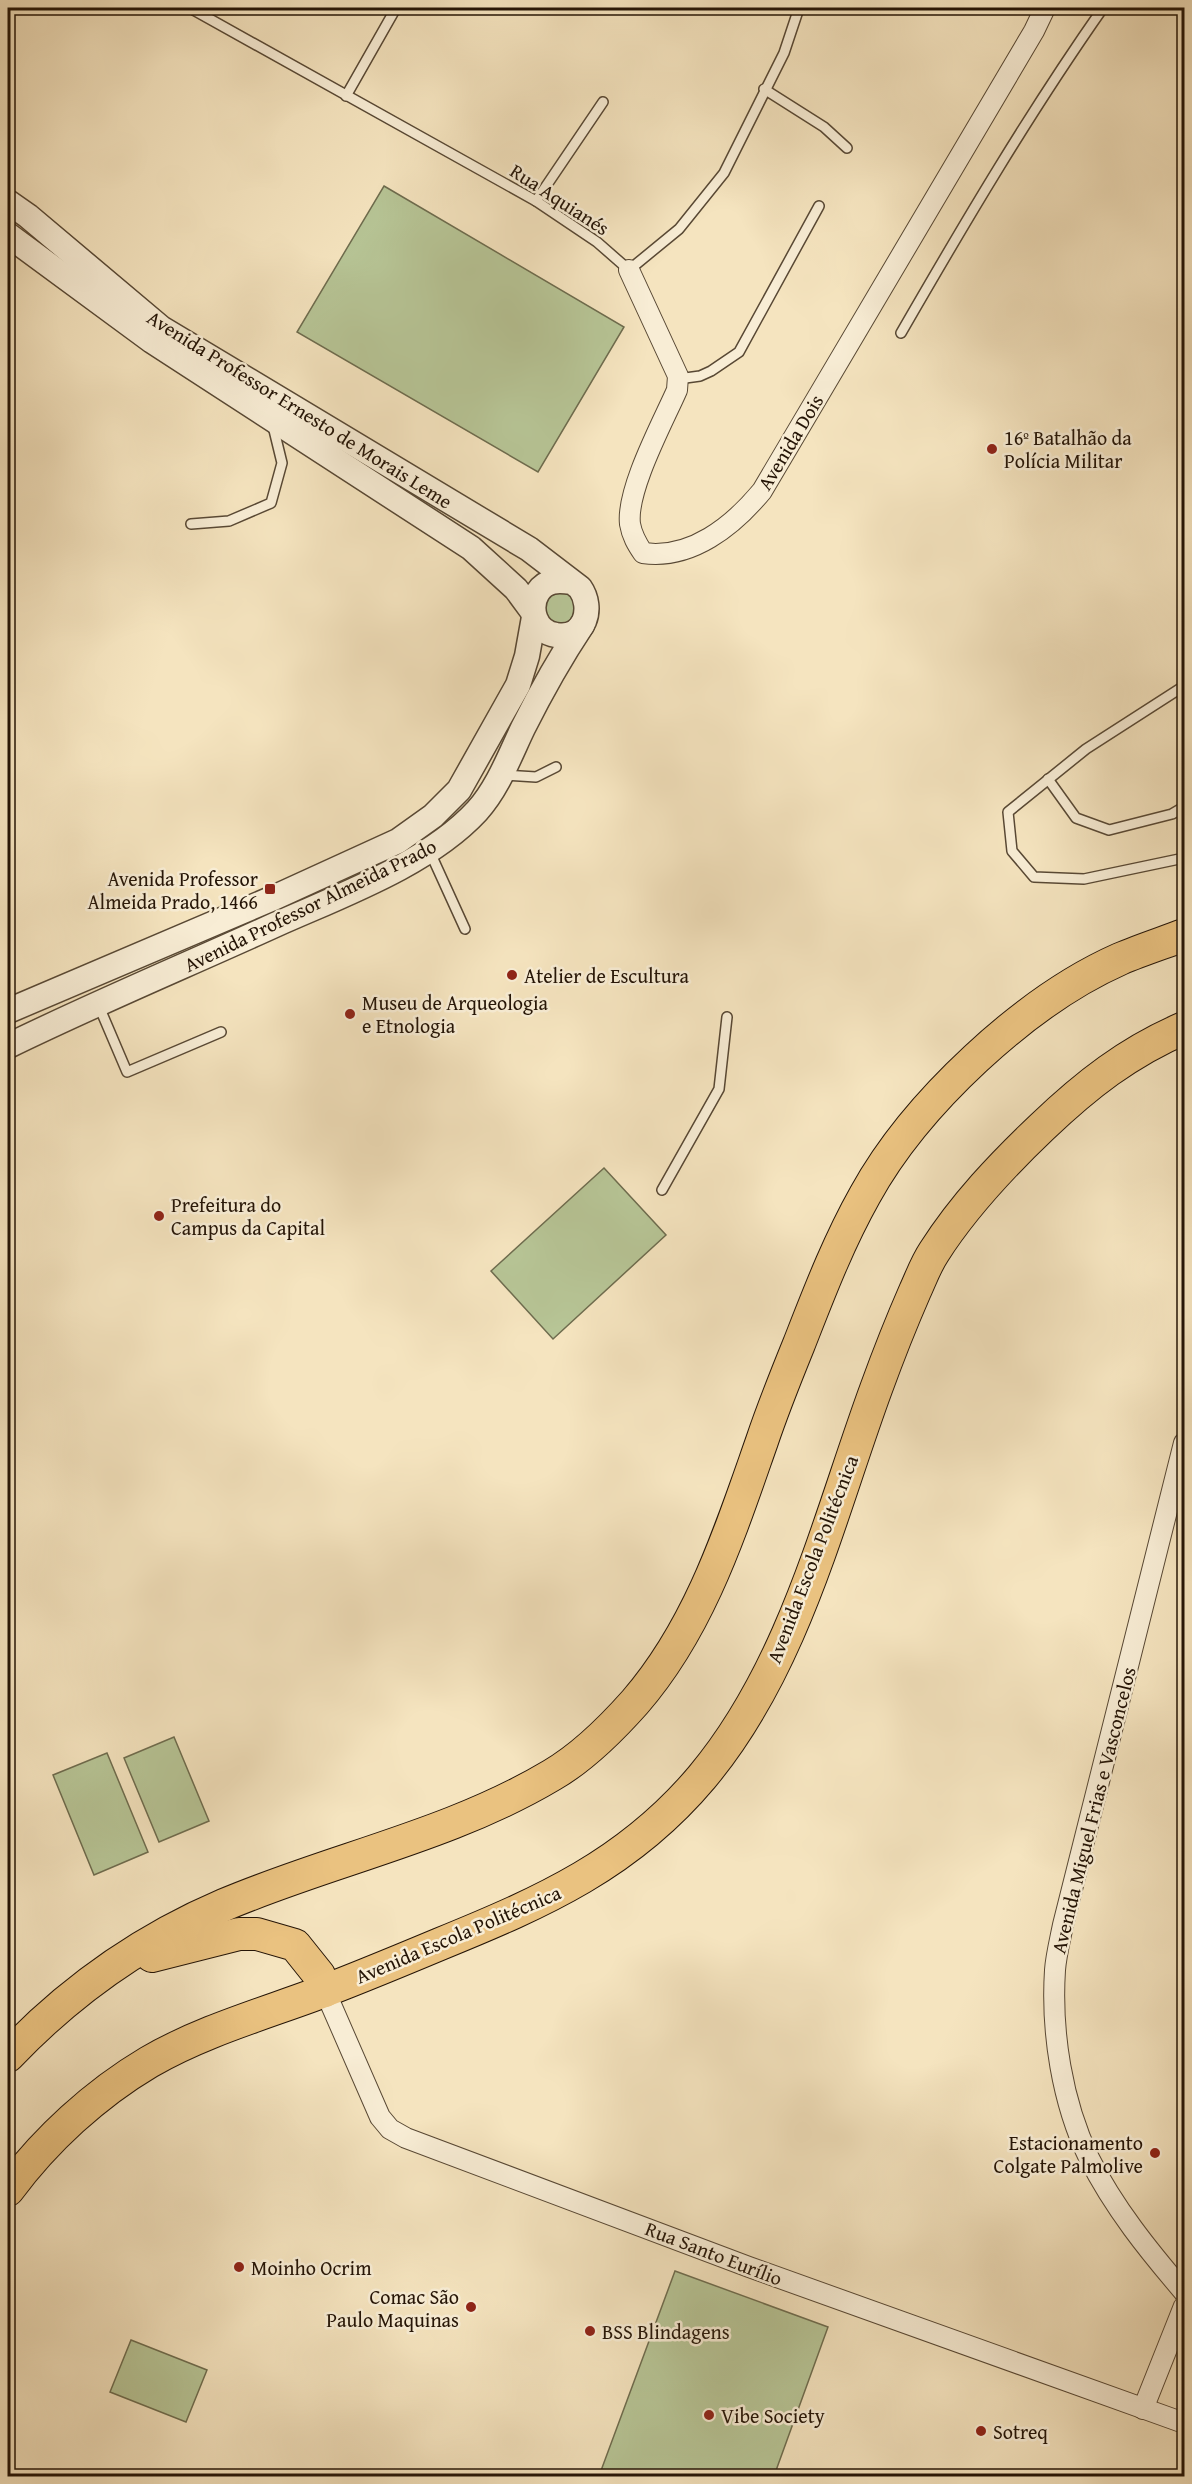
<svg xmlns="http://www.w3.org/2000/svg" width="1192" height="2484" font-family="'Gentium Book Plus',serif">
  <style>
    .green { fill: #b7c596; stroke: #6e6c4e; stroke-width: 1.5 }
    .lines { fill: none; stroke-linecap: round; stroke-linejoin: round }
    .service-casing { stroke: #584834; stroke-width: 12 }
    .minor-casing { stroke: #584834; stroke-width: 22 }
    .tertiary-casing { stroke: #584834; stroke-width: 27 }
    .trunk-casing { stroke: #241406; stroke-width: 34 }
    .service { stroke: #f8edd5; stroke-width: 9 }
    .minor { stroke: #f8edd5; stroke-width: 20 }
    .tertiary { stroke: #f8edd5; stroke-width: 24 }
    .trunk { stroke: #eac280; stroke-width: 32 }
    .poi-dot { fill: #8f2418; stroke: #f8edd5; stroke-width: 2 }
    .labels { text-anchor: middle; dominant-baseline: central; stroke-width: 5; stroke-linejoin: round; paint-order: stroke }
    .street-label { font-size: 20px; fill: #241406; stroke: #f8edd5 }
    .poi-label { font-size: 20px; fill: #241406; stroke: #f8edd5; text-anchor: start }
  </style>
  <rect width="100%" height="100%" fill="#f5e4bf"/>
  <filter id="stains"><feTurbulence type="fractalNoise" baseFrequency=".00333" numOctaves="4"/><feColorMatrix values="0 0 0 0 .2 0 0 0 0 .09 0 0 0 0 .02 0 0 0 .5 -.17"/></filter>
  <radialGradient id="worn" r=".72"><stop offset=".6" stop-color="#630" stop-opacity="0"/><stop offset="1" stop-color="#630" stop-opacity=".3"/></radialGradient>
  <!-- green -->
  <g class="green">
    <path d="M384 186 624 327 538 472 297 332Z"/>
    <path d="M548 591 579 595 575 625 544 622 542 598Z"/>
    <path d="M604 1168 666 1235 553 1339 491 1271Z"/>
    <path d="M174 1737 209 1821 159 1842 124 1758Z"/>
    <path d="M107 1753 148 1852 94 1875 53 1775Z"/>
    <path d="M675 2271 828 2327 774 2476H599Z"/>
    <path d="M131 2340 207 2370 186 2422 110 2392Z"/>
  </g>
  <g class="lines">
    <defs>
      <g id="service">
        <path d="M190 8 536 201 597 242 629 270 679 229 724 173 784 53 799 8"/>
        <path d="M764 89 824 127 847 148"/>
        <path d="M346 96 396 8"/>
        <path d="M536 201 603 102"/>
        <path d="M901 333C965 222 1030 112 1103 8"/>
        <path d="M678 379 700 376 711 371 739 352 819 206"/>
        <path d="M191 524 229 521 271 503 282 463 273 426"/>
        <path d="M1184 686 1086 749 1008 812 1012 851 1034 877 1084 879 1184 858"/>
        <path d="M502 775 536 777 556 767"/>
        <path d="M1048 779 1076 818 1109 830 1172 814 1184 807"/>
        <path d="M429 850 465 929"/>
        <path d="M98 1004 127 1072 221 1032"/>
        <path d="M662 1190 719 1089 727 1017"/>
      </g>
      <g id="minor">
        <path d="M629 270 678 376 677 390C663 422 626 490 630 524 632 536 637 544 643 553 691 560 733 526 762 491L1034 31 1045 8"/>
        <path d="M1184 1443 1063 1925C1060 1940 1056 1956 1055 1970 1051 2032 1062 2102 1089 2158 1114 2208 1149 2251 1184 2292"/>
        <path d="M325 1991 380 2117 390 2129 406 2138 749 2267 1184 2423"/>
        <path d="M1143 2409 1184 2306"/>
      </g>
      <g id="tertiary">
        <path d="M8 202 28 216 161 328 529 549 580 588C594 608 585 640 556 635 535 632 528 608 538 592 546 580 558 580 571 582"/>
        <path d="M8 235 152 341 471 548 516 589 533 612"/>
        <path d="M8 1011 271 899 398 841 433 816 459 790 518 685 527 656 534 617"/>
        <path d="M8 1046C96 1003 187 965 277 924 342 895 428 864 477 811 498 788 510 755 523 728 541 692 560 658 582 625"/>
      </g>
      <g id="trunk">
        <path d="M152 1956 239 1934H257L295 1945 319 1975 325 1991"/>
        <path d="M8 2056C69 1992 142 1940 224 1905 332 1859 450 1836 552 1775 583 1757 611 1729 635 1702 700 1627 730 1532 762 1441 773 1408 786 1376 799 1344 819 1293 838 1243 865 1195 915 1104 1025 1001 1120 959 1141 950 1163 943 1184 935"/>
        <path d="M8 2190C45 2140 95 2094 149 2062 199 2033 256 2016 311 1996 354 1980 397 1962 440 1944 543 1902 629 1864 702 1777 794 1667 828 1520 876 1389 888 1356 901 1323 915 1291 921 1278 926 1264 934 1252 964 1205 1002 1165 1042 1127 1086 1085 1128 1052 1184 1028"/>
      </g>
    </defs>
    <!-- service casing -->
    <use href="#service" class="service-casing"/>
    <!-- minor casing -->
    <use href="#minor" class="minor-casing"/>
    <!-- tertiary casing -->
    <use href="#tertiary" class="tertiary-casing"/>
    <!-- trunk casing -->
    <use href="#trunk" class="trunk-casing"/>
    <!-- service -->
    <use href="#service" class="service"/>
    <!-- minor -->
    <use href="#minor" class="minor"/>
    <!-- tertiary -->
    <use href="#tertiary" class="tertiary"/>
    <!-- trunk -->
    <use href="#trunk" class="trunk"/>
  </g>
  <!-- markers -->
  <g class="poi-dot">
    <circle cx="992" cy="449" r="6"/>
    <rect x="264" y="883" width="12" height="12" rx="3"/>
    <circle cx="512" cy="975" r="6"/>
    <circle cx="350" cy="1014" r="6"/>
    <circle cx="159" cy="1216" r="6"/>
    <circle cx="1155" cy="2153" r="6"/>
    <circle cx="239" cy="2267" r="6"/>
    <circle cx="471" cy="2307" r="6"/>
    <circle cx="590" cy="2331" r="6"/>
    <circle cx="709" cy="2415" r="6"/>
    <circle cx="981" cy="2431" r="6"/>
  </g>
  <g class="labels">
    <!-- street labels -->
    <g class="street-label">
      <text transform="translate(560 199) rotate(33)">Rua Aquianés</text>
      <text transform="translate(300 409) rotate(32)">Avenida Professor Ernesto de Morais Leme</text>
      <text transform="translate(790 442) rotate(-59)">Avenida Dois</text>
      <text transform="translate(310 905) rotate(-26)">Avenida Professor Almeida Prado</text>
      <text transform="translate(812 1559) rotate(-69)">Avenida Escola Politécnica</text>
      <text transform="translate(1093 1810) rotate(-76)">Avenida Miguel Frias e Vasconcelos</text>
      <text transform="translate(458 1934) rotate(-23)">Avenida Escola Politécnica</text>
      <text transform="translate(714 2253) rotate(21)">Rua Santo Eurílio</text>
    </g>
    <!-- poi labels -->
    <g class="poi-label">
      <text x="1004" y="437">16º Batalhão da<tspan x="1004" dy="23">Polícia Militar</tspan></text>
      <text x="258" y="878" text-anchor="end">Avenida Professor<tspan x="258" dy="23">Almeida Prado, 1466</tspan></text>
      <text x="524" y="975">Atelier de Escultura</text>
      <text x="362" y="1002">Museu de Arqueologia<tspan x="362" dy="23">e Etnologia</tspan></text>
      <text x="171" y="1204">Prefeitura do<tspan x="171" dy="23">Campus da Capital</tspan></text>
      <text x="1143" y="2142" text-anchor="end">Estacionamento<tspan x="1143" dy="23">Colgate Palmolive</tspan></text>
      <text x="251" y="2267">Moinho Ocrim</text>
      <text x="459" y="2296" text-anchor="end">Comac São<tspan x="459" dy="23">Paulo Maquinas</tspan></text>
      <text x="602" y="2331">BSS Blindagens</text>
      <text x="721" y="2415">Vibe Society</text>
      <text x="993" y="2431">Sotreq</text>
    </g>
  </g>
  <!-- margin -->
  <rect width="1192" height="2484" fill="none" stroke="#f5e4bf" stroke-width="30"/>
  <rect x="9" y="9" width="1174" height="2466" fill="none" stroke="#241406" stroke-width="3"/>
  <rect x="15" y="15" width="1162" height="2454" fill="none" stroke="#241406" stroke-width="1.5"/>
  <rect width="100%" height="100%" filter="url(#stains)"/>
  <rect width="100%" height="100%" fill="url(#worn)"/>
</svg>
